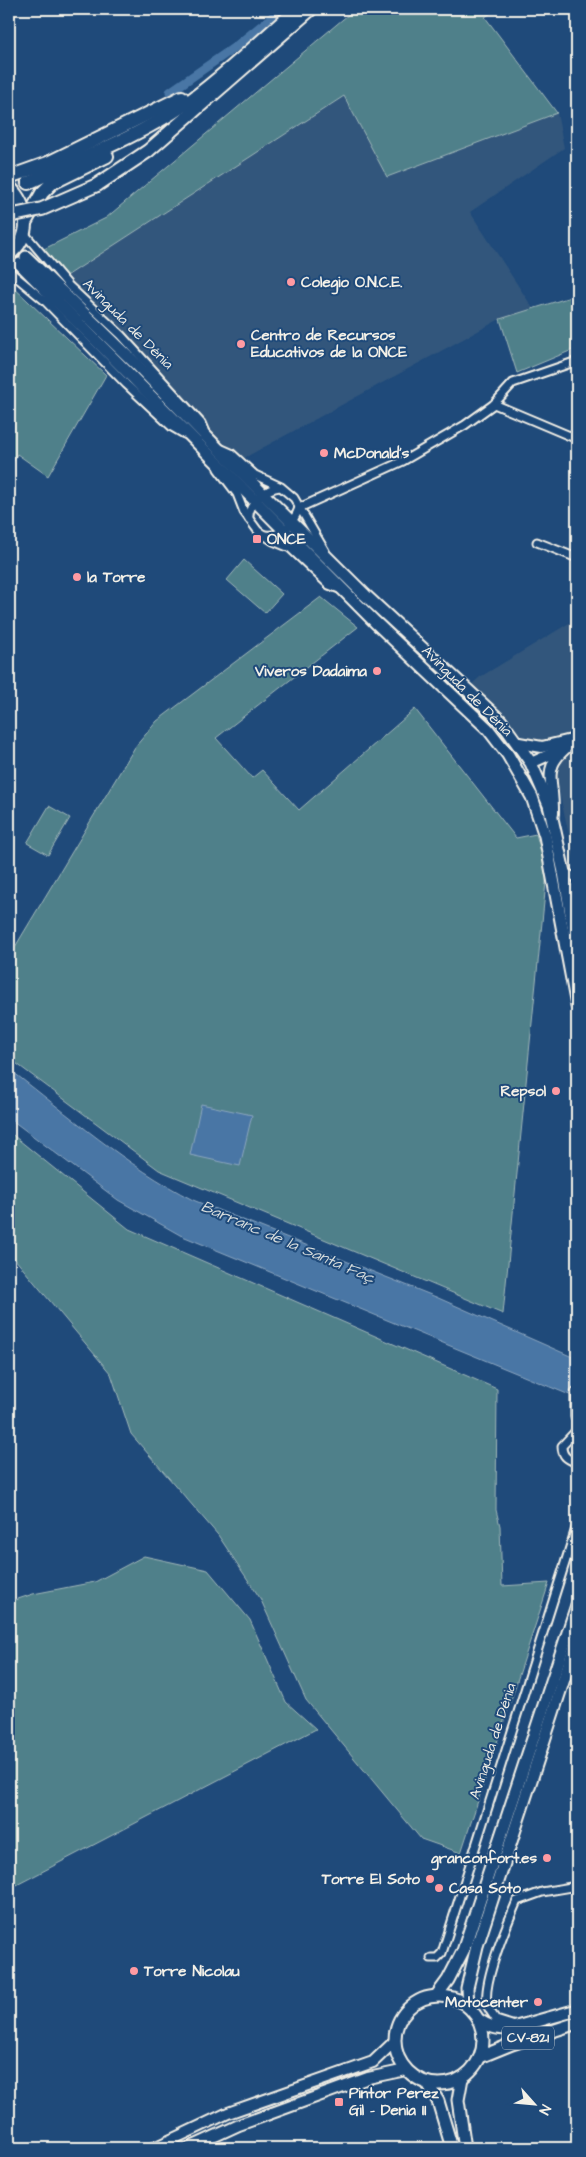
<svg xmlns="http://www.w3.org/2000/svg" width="586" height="2157" font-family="'Architects Daughter',sans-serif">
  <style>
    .built { fill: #32567c }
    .green { fill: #4f808a; stroke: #a2b8b9 }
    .water { fill: #4976a5; stroke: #8da7c0 }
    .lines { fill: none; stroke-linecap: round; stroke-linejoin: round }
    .canal { stroke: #4976a5; stroke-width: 9 }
    .primary-tunnel { stroke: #3f638a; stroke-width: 11; stroke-dasharray: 11 5.5; stroke-linecap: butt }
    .highway-tunnel { stroke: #3f638a; stroke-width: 12; stroke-dasharray: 12 6; stroke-linecap: butt }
    .street-casing { stroke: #f4f1e8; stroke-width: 11 }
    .secondary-casing { stroke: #f4f1e8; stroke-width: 14 }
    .primary-casing { stroke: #f4f1e8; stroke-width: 15 }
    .highway-casing { stroke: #f4f1e8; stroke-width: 16 }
    .street { stroke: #1f4a7a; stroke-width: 7 }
    .secondary { stroke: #1f4a7a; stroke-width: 10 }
    .primary { stroke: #1f4a7a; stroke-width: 11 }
    .highway { stroke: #1f4a7a; stroke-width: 12 }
    .highway-bridge-casing { stroke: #f4f1e8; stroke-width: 16; stroke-linecap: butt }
    .highway-bridge { stroke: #1f4a7a; stroke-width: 12 }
    .poi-dot { fill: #ff9aa2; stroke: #1f4a7a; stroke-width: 2 }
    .labels { text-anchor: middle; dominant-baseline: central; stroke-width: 4; stroke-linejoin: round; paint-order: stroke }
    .shield { fill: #1f4a7a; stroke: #b4bfc7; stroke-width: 1 }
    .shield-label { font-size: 14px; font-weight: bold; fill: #f4f1e8 }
    .poi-label { font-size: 15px; font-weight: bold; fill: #f4f1e8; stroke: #1f4a7a; text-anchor: start }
    .street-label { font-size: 15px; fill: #f4f1e8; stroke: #1f4a7a }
    .water-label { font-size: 16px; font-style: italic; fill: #dadfde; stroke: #1f4a7a }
  </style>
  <rect width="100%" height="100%" fill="#1f4a7a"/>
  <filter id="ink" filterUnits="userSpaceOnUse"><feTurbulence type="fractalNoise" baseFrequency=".02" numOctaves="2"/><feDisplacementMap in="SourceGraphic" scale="10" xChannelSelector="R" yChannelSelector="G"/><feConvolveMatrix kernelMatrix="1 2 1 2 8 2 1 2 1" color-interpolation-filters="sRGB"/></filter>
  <g filter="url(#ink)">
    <!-- built -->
    <g class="built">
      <path d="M344 96 387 177 557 113 564 148 470 212 534 310 500 319 233 464 85 308 62 279Z"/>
      <path d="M571 622 577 626V869L555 774 472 684 480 677Z"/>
    </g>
    <!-- green -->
    <g class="green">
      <path d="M355 9H497L485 17 557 113 387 177 344 96 62 279 44 249 106 218Z"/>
      <path d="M9 283 106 375 48 476 17 454 9 471Z"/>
      <path d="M577 295V348L517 373 500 319Z"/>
      <path d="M244 560 282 594 265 613 227 580Z"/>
      <path d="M321 597 358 627 216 738 252 778 262 770 299 810 415 709 516 838 536 834 547 872 503 1314 159 1170 9 1058V957L135 747 157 721Z"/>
      <path d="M49 806 70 818 48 855 27 843Z"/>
      <path d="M9 1132 129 1229 497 1389 496 1510 500 1526 502 1586 549 1583 461 1853 421 1839 306 1700 260 1598 218 1535 131 1434 111 1374 9 1252Z"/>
      <path d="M144 1556 208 1570 250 1620 286 1702 316 1729 9 1889V1602L33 1594 95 1582Z"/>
    </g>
    <!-- water -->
    <g class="water">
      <path d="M9 1069C68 1114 126 1166 193 1200L436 1297 577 1359V1398L180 1235 118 1200 9 1118Z"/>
      <path d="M201 1104 252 1115 240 1166 190 1155Z"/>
    </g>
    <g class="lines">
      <!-- canal -->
      <path class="canal" d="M170 92 235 47 282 9"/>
      <!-- primary-tunnel -->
      <path class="primary-tunnel" d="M9 239 26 257"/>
      <!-- highway-tunnel -->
      <path class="highway-tunnel" d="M9 186 28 183"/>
      <defs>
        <g id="street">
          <path d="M24 233 69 286 121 335 201 423 204 430"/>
          <path d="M9 271 44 300 126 384 172 427 184 434"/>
          <path d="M494 404 577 439"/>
          <path d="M222 449 231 453 255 475 281 487 294 498 325 551"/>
          <path d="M218 469 237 494 244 512 258 531 273 541 290 548 329 585 342 590"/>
          <path d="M299 508 403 461 465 425 494 404 513 383 577 361"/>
          <path d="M249 519C247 504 267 488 280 487"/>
          <path d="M265 535C282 538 294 522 299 508"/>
          <path d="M537 542 577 558"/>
          <path d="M564 872 577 878"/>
          <path d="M577 1430 562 1446C562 1457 568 1459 577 1463"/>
          <path d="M431 1958H437L442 1953 577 1525"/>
          <path d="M515 2026 496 2020C494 2016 490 2012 488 2007 480 1986 508 1922 517 1901L542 1892 577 1886"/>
        </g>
        <g id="secondary">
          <path d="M519 743 542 747 571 740"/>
          <path d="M531 763 560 750"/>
          <path d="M553 814C554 774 538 768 577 739"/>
          <path d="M154 2148 228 2113 373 2062 395 2041"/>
          <path d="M189 2148 239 2125 368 2078 406 2070"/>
        </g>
        <g id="primary">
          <path d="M9 186C29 205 33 237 9 255"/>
          <path d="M26 257 137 365 233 464 365 595 501 721 531 763 549 805 564 872 577 950"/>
          <path d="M20 264 375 622 488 729 508 755 532 797 545 836 577 1006"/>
          <path d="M577 1393V1417"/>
          <path d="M437 1995 448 1980 463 1951 577 1605"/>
          <circle cx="439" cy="2040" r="44"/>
          <path d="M468 2006 467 1988 477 1946 577 1639"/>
          <path d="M479 2020C489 2027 497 2029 509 2029L577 2010"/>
          <path d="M480 2057 512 2044 577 2023"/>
          <path d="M462 2078 458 2100 465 2148"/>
          <path d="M427 2083 438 2101 452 2148"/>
        </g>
        <g id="highway">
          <path d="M9 177 48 163 182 97"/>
          <path d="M28 183C81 158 136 138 184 105 224 77 261 40 297 9"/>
          <path d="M97 185 148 151 311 9"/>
          <path d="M26 221 42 193 52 183 107 156"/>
        </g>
      </defs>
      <!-- street casing -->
      <use href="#street" class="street-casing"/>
      <!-- secondary casing -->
      <use href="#secondary" class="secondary-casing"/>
      <!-- primary casing -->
      <use href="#primary" class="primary-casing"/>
      <!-- highway casing -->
      <use href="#highway" class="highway-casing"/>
      <!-- street -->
      <use href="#street" class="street"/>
      <!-- secondary -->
      <use href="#secondary" class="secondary"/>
      <!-- primary -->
      <use href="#primary" class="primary"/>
      <!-- highway -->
      <use href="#highway" class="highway"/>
      <defs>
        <path id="highway-bridge" d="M9 216 42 209 97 185"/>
      </defs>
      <!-- highway-bridge casing -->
      <use href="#highway-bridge" class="highway-bridge-casing"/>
      <!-- highway-bridge -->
      <use href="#highway-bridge" class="highway-bridge"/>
    </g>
  </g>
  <!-- markers -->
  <g class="poi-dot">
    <circle cx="291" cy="282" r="5"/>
    <circle cx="241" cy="344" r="5"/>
    <circle cx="324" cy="453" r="5"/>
    <rect x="252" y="534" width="10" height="10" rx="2.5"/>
    <circle cx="77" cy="577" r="5"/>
    <circle cx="377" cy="671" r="5"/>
    <circle cx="556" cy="1091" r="5"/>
    <circle cx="547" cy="1858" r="5"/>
    <circle cx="430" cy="1879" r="5"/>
    <circle cx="439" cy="1888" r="5"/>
    <circle cx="134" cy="1971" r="5"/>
    <circle cx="538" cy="2002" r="5"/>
    <rect x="334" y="2097" width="10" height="10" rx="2.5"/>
  </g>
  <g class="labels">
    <!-- shield labels -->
    <rect class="shield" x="502" y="2026.5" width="52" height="23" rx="4"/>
    <g class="shield-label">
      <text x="528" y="2038">CV-821</text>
    </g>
    <!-- poi labels -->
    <g class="poi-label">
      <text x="301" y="282">Colegio O.N.C.E.</text>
      <text x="251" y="335">Centro de Recursos<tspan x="251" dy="17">Educativos de la ONCE</tspan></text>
      <text x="334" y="453">McDonald's</text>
      <text x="267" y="539">ONCE</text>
      <text x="87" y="577">la Torre</text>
      <text x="367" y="671" text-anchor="end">Viveros Dadaima</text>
      <text x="546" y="1091" text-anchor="end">Repsol</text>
      <text x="537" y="1858" text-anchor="end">granconfort.es</text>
      <text x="420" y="1879" text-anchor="end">Torre El Soto</text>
      <text x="449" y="1888">Casa Soto</text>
      <text x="144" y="1971">Torre Nicolau</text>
      <text x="528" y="2002" text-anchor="end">Motocenter</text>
      <text x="349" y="2093">Pintor Perez<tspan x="349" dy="17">Gil - Denia II</tspan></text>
    </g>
    <!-- street labels -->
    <g class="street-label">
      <text transform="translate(128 324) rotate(45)">Avinguda de Dénia</text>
      <text transform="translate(467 691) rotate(45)">Avinguda de Dénia</text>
      <text transform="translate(493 1741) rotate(-72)">Avinguda de Dénia</text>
    </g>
    <!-- water labels -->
    <g class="water-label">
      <text transform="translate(288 1242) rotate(23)">Barranc de la Santa Faç</text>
    </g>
  </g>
  <!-- margin -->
  <rect width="586" height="2157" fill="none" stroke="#1f4a7a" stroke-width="30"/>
  <rect x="15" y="15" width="556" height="2127" fill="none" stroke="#f4f1e8" stroke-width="2" filter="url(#ink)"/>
  <!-- north arrow -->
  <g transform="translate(534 2104) rotate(117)" stroke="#1f4a7a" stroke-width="4" paint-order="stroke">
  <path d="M0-4L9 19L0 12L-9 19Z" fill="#f4f1e8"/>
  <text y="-8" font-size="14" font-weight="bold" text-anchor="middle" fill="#f4f1e8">N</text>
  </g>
</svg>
